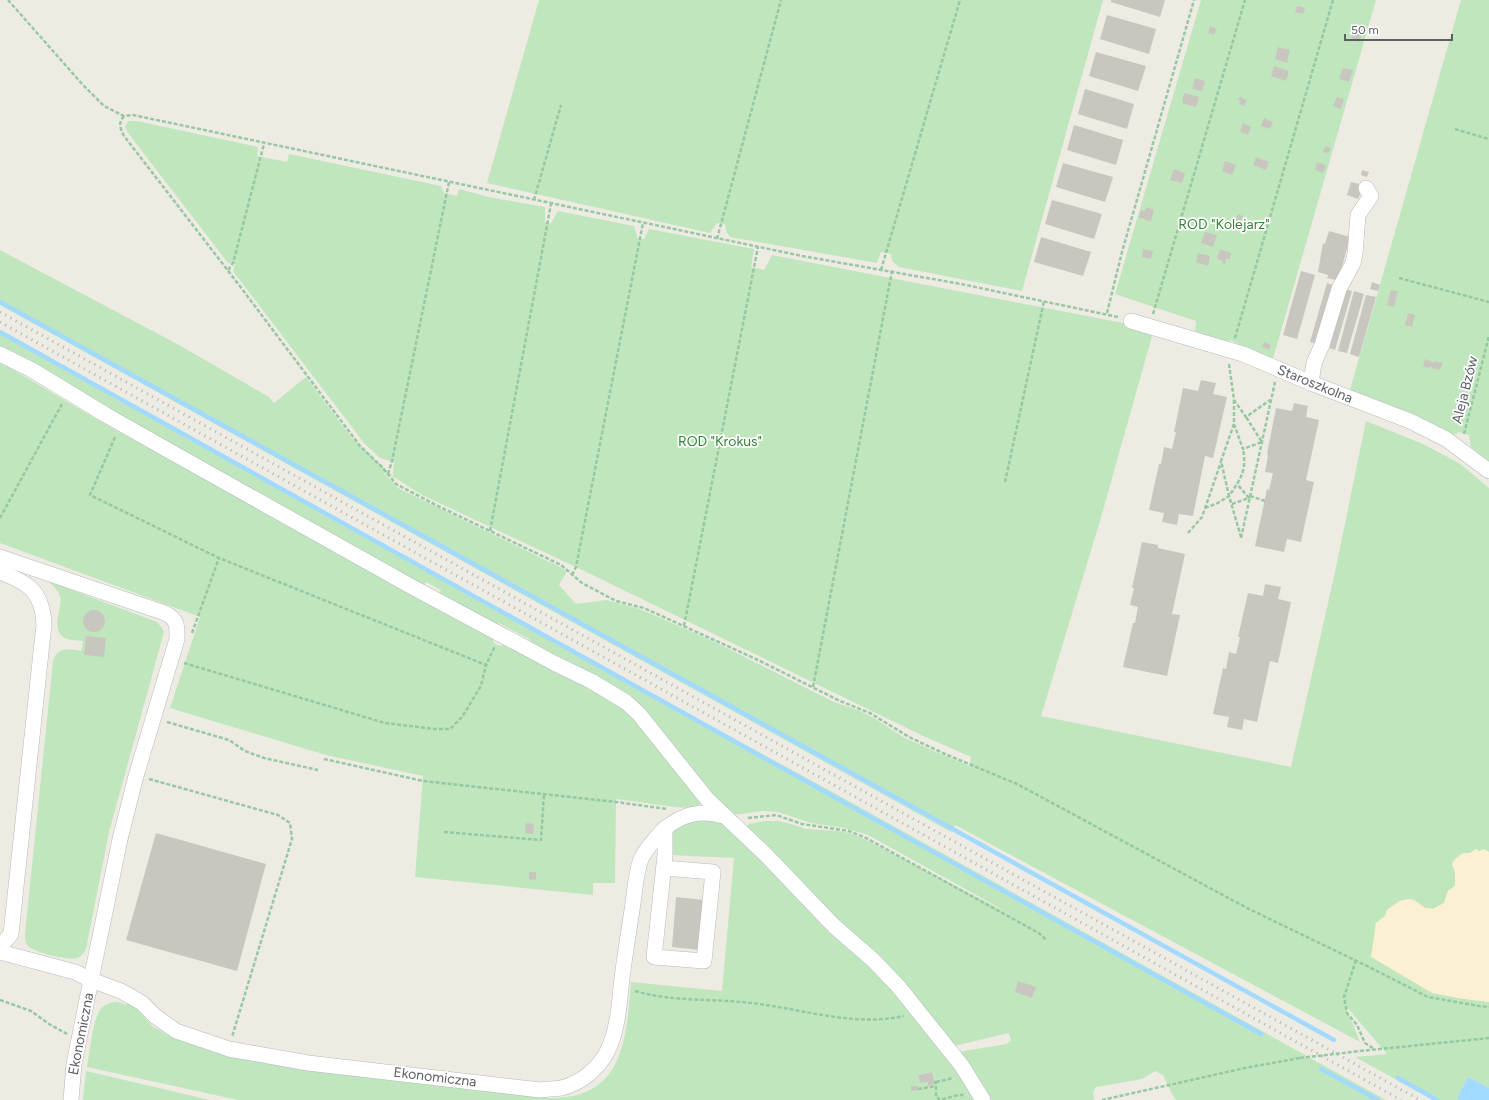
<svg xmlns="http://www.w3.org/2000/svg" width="1489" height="1100" font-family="Figtree,sans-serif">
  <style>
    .green { fill: #c0e6be; fill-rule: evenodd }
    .sand { fill: #fbf0d1 }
    .water { fill: #a2daff }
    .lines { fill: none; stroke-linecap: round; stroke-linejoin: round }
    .stream { stroke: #a2daff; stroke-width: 4.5 }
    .building { fill: #c9c6c0 }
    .minor-casing { stroke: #b5b9bd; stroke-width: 16 }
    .path { stroke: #97c8a4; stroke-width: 2.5; stroke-dasharray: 4 2; stroke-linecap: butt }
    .minor { stroke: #fff; stroke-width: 15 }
    .rail { stroke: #b2b3b4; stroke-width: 3; stroke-dasharray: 1 5; stroke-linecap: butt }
    .path-bridge { stroke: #97c8a4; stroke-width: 2.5; stroke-dasharray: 4 2; stroke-linecap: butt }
    .labels { text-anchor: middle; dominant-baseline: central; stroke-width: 3.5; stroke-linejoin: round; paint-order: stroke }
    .park-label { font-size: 14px; fill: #328433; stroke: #fff }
    .street-label { font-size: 14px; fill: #5b5f64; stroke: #fff }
  </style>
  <rect width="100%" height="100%" fill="#eeebe3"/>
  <!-- green -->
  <g class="green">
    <path d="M539 0H1103L1022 291 899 267 892 261 891 254 881 252 877 263 730 237 726 231 725 224 717 223 710 233 487 183Z"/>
    <path d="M1201 0H1376L1272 362 1239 349 1237 343 1230 340 1226 343 1195 331 1196 321 1115 294Z"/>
    <path d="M1461 0H1489V461L1471 447 1469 435 1459 432 1454 435 1428 422 1350 390Z"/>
    <path d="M128 121H137L258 147 257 156 287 162 289 154 441 186 444 193 457 196 459 189 489 197 545 207V222L551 223 558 211 634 226 638 239H644L649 229 754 249 751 267 764 270 772 255 1154 329 1100 521 1041 716 1291 767 1335 572 1366 421 1423 444 1459 463 1489 488V852L1484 850 1472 853H1462L1452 864 1455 871V886L1448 891 1444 903 1433 909 1425 908 1414 900 1387 910 1385 916 1376 923 1372 957 1458 998 1489 1002V1088L1468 1077 1457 1098 1460 1100H1433L1355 1057 1387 1054 1345 1005 1360 1042 955 825 951 832 0 305V250L179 345 269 397 274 403 306 377 351 437 393 476 394 462 380 458 364 443 233 271 235 264 228 263 128 133 125 127ZM383 472 395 478 394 477 422 495 576 567 921 735 971 757 970 766 934 751 903 737 874 718 858 710 834 702 713 641 640 609 606 600 576 604 559 585 566 573 564 569 398 488Z"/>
    <path d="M0 330 576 653 827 789 1386 1100H1176L1171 1092 1163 1075 1155 1071 1142 1079 1096 1087 1093 1092 1094 1100H986L966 1067 747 827 749 824 766 821H778L791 824 806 829 838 831 850 833 868 841 1014 916 868 835 844 828 811 823 778 812 762 811 733 815 696 780 656 732 538 648 529 639 499 623 493 625 438 596 441 590 426 582 422 587 0 350ZM1009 1033 1011 1040 1007 1044 958 1052 954 1046Z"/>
    <path d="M0 362 117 431 255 504 493 636 494 643 500 646 507 643 622 705 637 718 701 804 691 808 674 807 616 799 615 883H593V895L415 877 423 776 326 755 170 708 200 617 0 543Z"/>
    <path d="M48 581 157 622 162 628 164 632 109 832 86 949C84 953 82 956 77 958 69 961 33 952 28 946 25 942 25 938 25 934L53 661C58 646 69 649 81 651L83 641C77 640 67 641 62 636 51 626 63 608 60 596 58 590 53 586 48 581Z"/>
    <path d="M721 818 876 969 980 1100H238L87 1067C90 1052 92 1024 99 1012 101 1007 106 1004 111 1003 116 1001 121 1002 126 1005L127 1001 133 1005 152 1026 171 1037 301 1068 549 1098C624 1099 626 1040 631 982L722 991 734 858 669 855 670 829 678 823ZM932 1072 935 1084 928 1086V1082L920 1083 918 1075Z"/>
    <path d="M86 1071 210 1100H83Z"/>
  </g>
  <!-- sand -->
  <path class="sand" d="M1476 849 1479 851 1484 849 1489 852V1002L1458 998 1432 993 1371 957 1376 923 1385 916 1387 910 1399 901 1408 899 1414 900 1425 908 1433 909 1444 903 1448 891 1455 886V872L1452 864C1459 850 1467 857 1476 849Z"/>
  <!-- water -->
  <path class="water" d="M1468 1077 1489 1088V1100H1460L1457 1098Z"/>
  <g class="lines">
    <!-- stream -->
    <g class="stream">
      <path d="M0 302 1334 1040"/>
      <path d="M0 332C421 566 840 801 1261 1034"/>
      <path d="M1321 1069 1378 1100"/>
      <path d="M1398 1078 1437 1100"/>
    </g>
  </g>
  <!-- building -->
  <g class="building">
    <path d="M1111 0H1165L1160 17 1111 2Z"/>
    <path d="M1297 6 1305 8 1303 14 1295 12Z"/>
    <path d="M1107 15 1156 29 1149 54 1100 39Z"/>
    <path d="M1210 26 1217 29 1214 35 1208 33Z"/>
    <path d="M1353 31 1362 33 1359 42 1351 40Z"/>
    <path d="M1278 47 1290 50 1287 63 1275 59Z"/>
    <path d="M1096 52 1146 66 1138 91 1089 76Z"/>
    <path d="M1274 66 1289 71 1286 81 1271 76Z"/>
    <path d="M1343 68 1353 70 1349 82 1339 79Z"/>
    <path d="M1195 78 1205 81 1202 91 1192 89Z"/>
    <path d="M1085 89 1134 104 1127 129 1078 114Z"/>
    <path d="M1184 93 1199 97 1196 107 1182 103Z"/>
    <path d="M1240 97 1247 100 1244 106 1239 104 1241 101 1238 100Z"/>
    <path d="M1337 97 1344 99 1341 109 1333 106Z"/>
    <path d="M1264 118 1273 122 1270 129 1261 126Z"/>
    <path d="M1243 123 1251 127 1248 135 1240 131Z"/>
    <path d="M1074 125 1123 140 1116 165 1067 150Z"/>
    <path d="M1325 146 1331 148 1329 153 1323 152Z"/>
    <path d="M1256 157 1269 162 1266 170 1253 165Z"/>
    <path d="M1225 161 1236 165 1232 175 1222 171Z"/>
    <path d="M1317 162 1326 165 1323 173 1315 170Z"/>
    <path d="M1063 163 1113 177 1105 202 1056 187Z"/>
    <path d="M1174 169 1185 173 1182 183 1170 180Z"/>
    <path d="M1362 170 1369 172 1367 177 1361 175Z"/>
    <path d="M1351 182 1364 185 1358 199 1347 195Z"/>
    <path d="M1052 200 1102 214 1094 239 1045 224Z"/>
    <path d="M1146 207 1154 210 1151 222 1139 217 1141 210 1145 211Z"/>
    <path d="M1238 214 1243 216 1241 223 1235 221Z"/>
    <path d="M1329 231 1350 237 1339 278 1337 277 1336 280 1327 278 1328 275 1318 272 1323 243 1325 244Z"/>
    <path d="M1205 232 1217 235 1213 247 1201 243Z"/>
    <path d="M1041 237 1091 252 1083 276 1034 262Z"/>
    <path d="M1143 249 1153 251 1151 259 1142 257Z"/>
    <path d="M1220 249 1231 253 1230 259H1226L1225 264 1222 263 1223 261 1217 259Z"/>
    <path d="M1198 253 1210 256 1208 266 1196 262Z"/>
    <path d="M1301 271 1315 275 1297 339 1283 335Z"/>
    <path d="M1372 282 1380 285 1378 291 1370 289Z"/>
    <path d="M1327 283 1336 286 1319 345 1310 342Z"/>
    <path d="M1342 288 1352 291 1335 350 1326 347Z"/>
    <path d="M1391 290 1398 291 1394 307 1387 305Z"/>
    <path d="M1354 291 1364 294 1347 353 1338 351Z"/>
    <path d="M1366 295 1376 297 1359 357 1350 354Z"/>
    <path d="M1408 313 1415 315 1412 327 1405 325Z"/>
    <path d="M1264 342 1271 345 1269 350 1262 347Z"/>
    <path d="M1425 359 1431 361V362L1433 363V361L1443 363 1440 370 1432 368V367L1430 366V368L1423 367Z"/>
    <path d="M1201 380 1216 383 1213 394 1227 397 1213 458 1205 456 1193 516 1179 514 1177 525 1162 522 1164 513 1149 510 1159 464H1161L1164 447 1172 449 1176 432H1174L1183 388 1198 391Z"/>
    <path d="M1294 403 1308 406 1306 417 1319 420 1306 480 1314 482 1301 542 1287 539 1284 552 1255 546 1267 489 1269 490 1273 473 1265 472 1268 455 1267 454 1276 408 1292 411Z"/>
    <path d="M1142 542 1158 545V548L1185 554 1172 614 1180 615 1167 676 1123 667 1133 623H1135L1138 607 1130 605 1134 588H1132Z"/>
    <path d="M1265 584 1281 587 1278 599 1291 602 1278 663 1270 661 1257 722 1244 719 1242 730 1227 727 1229 717 1213 714 1223 668 1226 669 1229 652 1236 654 1240 637H1238L1248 593 1263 596Z"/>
    <circle cx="94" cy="621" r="11"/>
    <path d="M86 636 106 638 104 657 84 655Z"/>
    <path d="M526 823 534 824 533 834 525 833Z"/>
    <path d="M156 833 266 864 237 971 126 940Z"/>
    <path d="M529 872H536V880L529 879Z"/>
    <path d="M676 897 704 900 700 950 672 947Z"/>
    <path d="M1018 981 1036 987 1032 998 1015 992Z"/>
    <path d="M932 1072 935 1084 928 1086V1082L920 1083 918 1075Z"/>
    <path d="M911 1086H918V1088H921V1090L911 1091Z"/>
  </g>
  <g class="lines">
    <defs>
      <g id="minor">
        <path d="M1131 321 1243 354 1311 383 1410 421 1446 439 1489 471"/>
        <path d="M0 354 32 370 106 415 173 453 414 588 554 663 591 681 626 702 639 714 707 799 764 853 834 926 873 960 898 986 962 1066 983 1100"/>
        <path d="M1311 383 1314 363 1322 345 1339 289 1353 263 1355 254 1358 215 1371 196 1366 188"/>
        <path d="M0 557 165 613C178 620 177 625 177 639L136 776 120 839 91 980 75 972 0 952"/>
        <path d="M0 572C29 583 42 591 44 624L11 934 5 941 0 944"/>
        <path d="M664 868 713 872 704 961 654 957 665 855V828"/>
        <path d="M71 1100 74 1064 91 980 121 991 142 1003 155 1016 176 1031 229 1049 308 1063 540 1090C546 1089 554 1089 561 1088 580 1084 598 1069 607 1052 617 1032 619 1009 621 987 624 959 629 931 633 903 635 889 636 872 641 859 644 852 650 845 655 839 673 817 697 808 724 816"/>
      </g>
    </defs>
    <!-- minor casing -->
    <use href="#minor" class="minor-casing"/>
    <!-- path -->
    <g class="path">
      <path d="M8 0 83 85 104 106 124 116 133 115 802 256 961 284 1118 317"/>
      <path d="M124 116C118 123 120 128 124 136L239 285 360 446 382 467 396 484 438 506 561 565 582 583 616 601 644 608 758 660 840 701 870 713 909 737 945 754 1017 784 1247 908 1371 968 1428 997 1479 1006 1489 1007"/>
      <path d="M1455 129 1489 139"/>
      <path d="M534 200 561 105"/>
      <path d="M717 239 781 0"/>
      <path d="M228 270 233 263 264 144"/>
      <path d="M881 270 960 0"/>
      <path d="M1399 278 1489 302"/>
      <path d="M1107 313 1122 252 1194 0"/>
      <path d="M1153 314 1245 0"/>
      <path d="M1235 338 1333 0"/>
      <path d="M1229 364 1234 400 1246 417 1270 400"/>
      <path d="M1234 400V424L1243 449 1262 442 1246 417"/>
      <path d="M1234 424 1221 461 1229 496C1241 478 1247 471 1243 449"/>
      <path d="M1464 434 1489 336"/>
      <path d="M115 437 90 495 219 558 486 665 495 646"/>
      <path d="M388 474 392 461 449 182"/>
      <path d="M1005 482 1044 301"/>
      <path d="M1250 496 1265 501"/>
      <path d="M1232 504 1249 498 1237 484"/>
      <path d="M1205 508 1218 503 1229 496 1241 537"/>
      <path d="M0 518 62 404"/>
      <path d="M490 531 551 204"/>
      <path d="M1188 533 1202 517 1221 462"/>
      <path d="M1241 538 1275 382"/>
      <path d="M572 575 576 567 643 223"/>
      <path d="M684 626 758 247"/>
      <path d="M192 633 219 558"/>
      <path d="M184 663 385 723 435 729H450L462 717 481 686 486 665"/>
      <path d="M813 687 892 271"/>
      <path d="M167 722 229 740 245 751 264 758 318 770"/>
      <path d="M324 759 423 781 616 802 667 809"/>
      <path d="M149 779 278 815 290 823 292 839 232 1037"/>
      <path d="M748 818 776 815 802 824 849 831 866 838 1035 931 1043 936 1046 941"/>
      <path d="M444 832 541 840 544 794"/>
      <path d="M1356 960 1344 997 1347 1013 1357 1025 1365 1043 1374 1049"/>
      <path d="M635 991C668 1001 706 999 741 1002 794 1006 851 1028 904 1016"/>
      <path d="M0 1000 31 1011 49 1024 67 1034"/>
      <path d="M1360 1051 1489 1038"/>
      <path d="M934 1082H936V1096L940 1100 958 1095H964"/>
      <path d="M936 1082 953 1078"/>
      <path d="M918 1089 936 1086"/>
      <path d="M1102 1100 1245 1068 1300 1058"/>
    </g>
    <!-- minor -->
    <use href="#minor" class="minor"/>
    <!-- rail -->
    <g class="rail">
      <path d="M0 312 1420 1100"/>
      <path d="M0 322 1401 1100"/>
    </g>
    <!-- path-bridge -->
    <path class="path-bridge" d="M1300 1058 1360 1051"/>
  </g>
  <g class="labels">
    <!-- park labels -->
    <g class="park-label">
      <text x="1224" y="224">ROD "Kolejarz"</text>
      <text x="720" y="441">ROD "Krokus"</text>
    </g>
    <!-- street labels -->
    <g class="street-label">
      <text transform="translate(1315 384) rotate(22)">Staroszkolna</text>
      <text transform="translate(1465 390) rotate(-76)">Aleja Bzów</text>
      <text transform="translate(81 1034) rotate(-79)">Ekonomiczna</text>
      <text transform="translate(435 1077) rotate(7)">Ekonomiczna</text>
    </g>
  </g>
  <!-- scale -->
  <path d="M1345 34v6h107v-6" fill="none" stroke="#5b5f64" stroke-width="2"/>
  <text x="1351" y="34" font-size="12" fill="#5b5f64" stroke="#ffffff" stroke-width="3" paint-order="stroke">50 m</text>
</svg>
